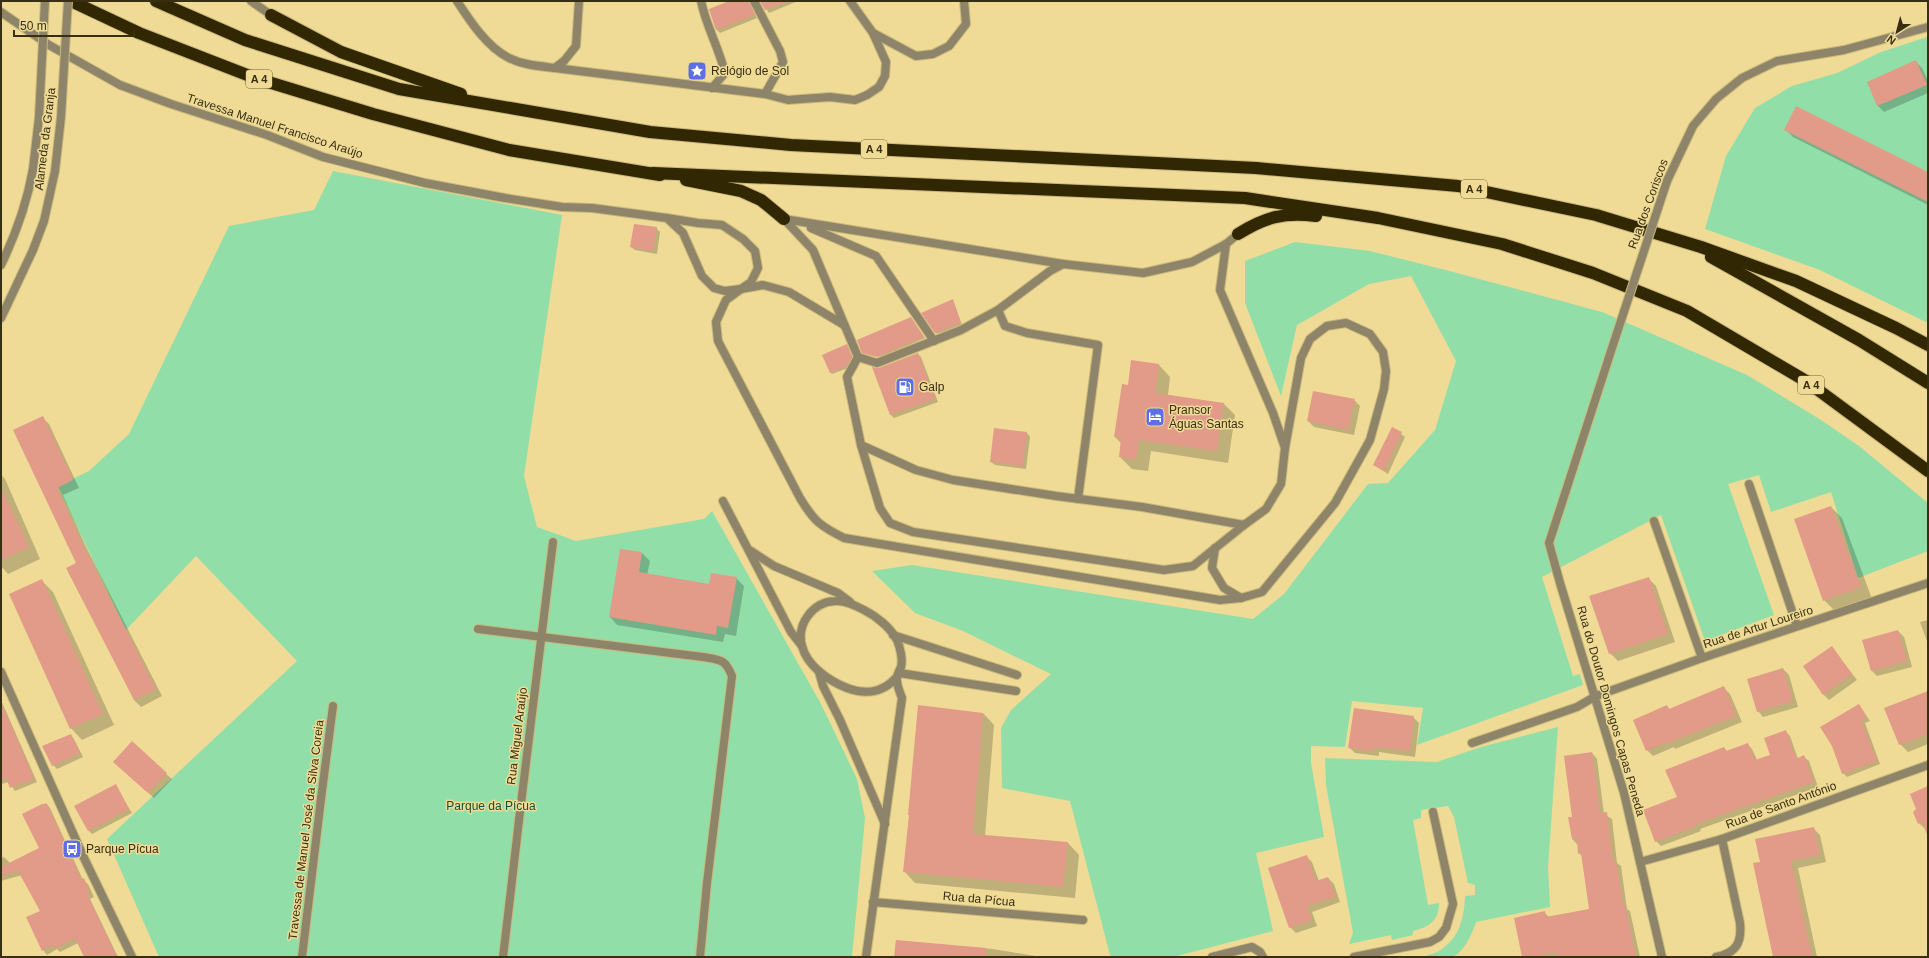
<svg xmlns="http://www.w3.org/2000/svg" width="1929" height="958" font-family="Arial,sans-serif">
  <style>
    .green { fill: #91dea9 }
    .shadow { fill: #0003 }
    .building { fill: #e29a89 }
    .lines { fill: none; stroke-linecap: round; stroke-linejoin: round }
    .service-casing { stroke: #cab97c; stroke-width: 10 }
    .pedestrian-casing { stroke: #cab97c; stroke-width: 10 }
    .minor-casing { stroke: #cab97c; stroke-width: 10 }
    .tertiary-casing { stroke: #cab97c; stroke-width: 10 }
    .motorway-casing { stroke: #cab97c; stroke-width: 14 }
    .service { stroke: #8d8469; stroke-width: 8 }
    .pedestrian { stroke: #8d8469; stroke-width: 8 }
    .minor { stroke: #8d8469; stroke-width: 8 }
    .tertiary { stroke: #8d8469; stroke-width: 8 }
    .motorway { stroke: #312702; stroke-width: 12 }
    .minor-bridge-casing { stroke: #cab97c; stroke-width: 10; stroke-linecap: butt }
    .tertiary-bridge-casing { stroke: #cab97c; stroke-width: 10; stroke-linecap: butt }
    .minor-bridge { stroke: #8d8469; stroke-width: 8 }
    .tertiary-bridge { stroke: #8d8469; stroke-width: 8 }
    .labels { text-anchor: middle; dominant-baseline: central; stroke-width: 3; stroke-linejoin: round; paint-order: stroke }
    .shield { fill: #efdb96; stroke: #6f633a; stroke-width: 1 }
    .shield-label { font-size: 11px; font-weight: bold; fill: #382f13 }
    .poi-label { font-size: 12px; fill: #382f13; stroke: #efdb96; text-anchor: start }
    .street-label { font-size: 12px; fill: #382f13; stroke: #efdb96 }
    .park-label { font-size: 12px; fill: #10522d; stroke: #efdb96 }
  </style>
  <rect width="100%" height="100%" fill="#efdb96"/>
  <!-- green -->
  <g class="green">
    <path d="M1927 37 1928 323 1820 270 1705 229 1726 156 1755 108 1792 86 1837 73 1881 52Z"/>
    <path d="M333 171 562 215 524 476 537 527 576 541 704 519 712 511 821 704 857 779 865 818 852 957H159L107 839 297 661 196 556 126 630 58 486 89 471 129 434 229 226 314 210Z"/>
    <path d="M1295 242 1370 251 1453 272 1602 312 1747 375 1821 420 1859 446 1928 503V551L1858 578 1831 492 1771 512 1759 475 1728 484 1774 615 1705 641 1661 515 1542 577 1573 676 1580 674 1583 685 1417 745 1423 708 1352 701 1345 747 1311 746V763L1324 837 1256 853 1273 931 1173 957H1113L1110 955 1070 801 1002 788 1001 728 1011 710 1051 674 963 631 915 613 872 571 912 565 1253 619 1284 594 1368 484 1388 483 1435 430 1456 361 1411 276 1369 284 1297 325 1281 396 1245 303V261Z"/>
    <path d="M1558 727 1548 867 1550 907 1476 922C1473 932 1463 955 1451 957 1443 958 1433 957 1425 957 1428 954 1435 954 1439 951 1460 938 1464 918 1465 896L1475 895V885L1468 883 1454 817 1448 806 1421 810V818L1413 820 1428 905 1439 903C1439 921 1429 927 1413 931V935L1392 940 1391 935 1349 944 1353 933 1326 785 1325 758 1437 762 1481 747Z"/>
  </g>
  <!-- shadow -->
  <g class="shadow">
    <path d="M732 1H747V6L750 1H753L751 5 757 18 720 33 717 30 710 10Z"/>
    <path d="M761 1H798L769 13Z"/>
    <path d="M1916 62 1922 68 1928 81V93L1884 112 1878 106 1868 82Z"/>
    <path d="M1785 129 1928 173V205L1793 137Z"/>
    <path d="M656 228 660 232 657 254 635 250 631 247Z"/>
    <path d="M953 301 962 325 937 334 936 332Z"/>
    <path d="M912 320 925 338 881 357 863 352Z"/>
    <path d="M848 347 853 359 848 368 832 374 831 373Z"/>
    <path d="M918 354 921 357 938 402 894 418 891 415 873 368 879 369Z"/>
    <path d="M1159 365 1170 377 1168 395 1224 404 1235 415 1228 463 1151 451 1148 471 1132 469 1120 457 1122 444 1115 437 1129 386Z"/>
    <path d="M1354 400 1360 406 1354 435 1314 427 1308 421Z"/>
    <path d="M42 417 49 424 79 488 63 495 86 547 162 696 141 707 134 700 77 563 14 430Z"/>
    <path d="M1392 428 1405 437 1388 474 1374 465Z"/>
    <path d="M1027 433 1030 437 1026 469 995 465 991 462Z"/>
    <path d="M1 475 5 479 40 559 8 574 1 566Z"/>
    <path d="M1831 507 1842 518 1872 599 1836 612 1824 600Z"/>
    <path d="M642 553 650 561 647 575 710 585 736 578 744 586 736 636 725 634 723 642 617 625 610 617Z"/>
    <path d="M1648 578 1656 586 1675 642 1618 661 1610 653Z"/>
    <path d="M41 580 53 592 114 725 82 740 71 728Z"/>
    <path d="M1928 620V644L1920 622Z"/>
    <path d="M1898 631 1904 637 1912 667 1877 676 1871 670Z"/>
    <path d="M1832 648 1857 680 1829 700 1823 694Z"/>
    <path d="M1783 669 1789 675 1798 707 1763 717 1758 711Z"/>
    <path d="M1724 688 1730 694 1742 722 1675 749 1674 747 1653 756 1647 750 1667 707 1670 710Z"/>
    <path d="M1928 692V744L1908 752 1900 744Z"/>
    <path d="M1 700 37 782 15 791 9 782 1 784Z"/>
    <path d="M1859 705 1870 721 1865 723 1880 764 1847 777 1843 773Z"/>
    <path d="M983 713 994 725 985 836 1068 843 1079 855 1075 898 915 883 904 871 910 816 909 815Z"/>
    <path d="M1413 717 1419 723 1415 757 1379 752V756L1355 753 1349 747Z"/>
    <path d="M1785 731 1790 736 1798 759 1804 757 1809 761 1818 787 1700 829 1701 831 1661 846 1656 841 1678 798 1724 748 1728 752 1748 745 1752 749 1757 760 1771 756Z"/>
    <path d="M70 735 74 739 83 757 57 769 53 765Z"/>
    <path d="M1592 753 1597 759 1604 814 1612 819 1617 863 1621 866 1627 909 1630 911 1640 957H1523L1544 912 1549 917 1590 910 1582 856 1579 853 1578 845 1572 839 1573 818Z"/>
    <path d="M120 767 166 774 172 779 154 798Z"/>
    <path d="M115 785 132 813 92 834 88 830Z"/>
    <path d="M1928 787V831H1927L1919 823Z"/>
    <path d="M46 803 50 808 83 880 88 884 94 897 90 899 118 957H85L78 943 60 952 57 949 47 955 43 950 41 911 22 875 1 881V858L4 857 10 863 40 848 24 815Z"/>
    <path d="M1813 828 1820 835 1826 862 1798 868 1817 957H1774L1761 862Z"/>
    <path d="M1306 856 1312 862 1319 881 1328 878 1334 884 1340 902 1312 912 1317 926 1296 933 1290 927Z"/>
    <path d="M896 941 993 949 1041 957H895Z"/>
  </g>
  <!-- building -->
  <g class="building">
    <path d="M729 1H749L755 15 716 30 709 9Z"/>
    <path d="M760 1H787V2L765 10Z"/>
    <path d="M1916 60 1927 85 1877 106 1867 82Z"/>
    <path d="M1796 106 1928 172V202L1784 130Z"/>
    <path d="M634 224 657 227 653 251 630 247Z"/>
    <path d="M953 299 961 323 935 333 921 313Z"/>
    <path d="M911 317 924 337 877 357 862 353 857 340Z"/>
    <path d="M847 344 852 357 846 367 830 373 822 355Z"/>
    <path d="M918 353 935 399 890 415 872 367 879 368Z"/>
    <path d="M1131 360 1159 364 1155 393 1224 403 1217 451 1139 440 1136 460 1119 457 1121 439 1114 437 1122 384 1128 385Z"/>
    <path d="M1313 391 1355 399 1348 430 1307 421Z"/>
    <path d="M43 416 73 480 57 488 80 539 156 689 134 700 66 568 76 563 13 430Z"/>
    <path d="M1392 427 1402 432 1384 471 1373 465Z"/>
    <path d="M994 428 1027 432 1023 466 990 462Z"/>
    <path d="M1 487 29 547 1 560Z"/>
    <path d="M1831 506 1861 587 1823 601 1794 519Z"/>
    <path d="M620 549 642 552 639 572 709 584 711 573 737 577 728 628 717 626 716 635 609 617Z"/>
    <path d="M1649 577 1668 634 1609 654 1589 596Z"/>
    <path d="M42 579 103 714 70 729 9 594Z"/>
    <path d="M1898 630 1907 661 1871 671 1862 640Z"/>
    <path d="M1832 646 1852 674 1823 695 1803 666Z"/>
    <path d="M1783 668 1793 701 1757 712 1747 679Z"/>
    <path d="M1724 686 1736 716 1668 743V742L1646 751 1633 720 1667 705 1669 709Z"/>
    <path d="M1928 691V734L1899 745 1884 708Z"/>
    <path d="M1 702 34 779 10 788 6 778 1 780Z"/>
    <path d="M1859 704 1867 717 1861 720 1877 761 1842 774 1832 746 1820 727Z"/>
    <path d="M918 705 983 713 973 834 1068 842 1063 887 903 872 909 815H908Z"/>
    <path d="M1354 708 1414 716 1410 751 1374 747 1373 751 1348 748Z"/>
    <path d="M1786 730 1796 759 1804 755 1814 782 1696 824 1697 826 1655 842 1643 810 1677 797 1665 770 1724 747 1726 751 1748 743 1755 760 1770 755 1764 738Z"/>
    <path d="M71 734 80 753 52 766 42 746Z"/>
    <path d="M132 741 167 773 148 793 113 762Z"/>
    <path d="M1592 752 1600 813 1607 812 1613 861 1616 860 1623 905H1625L1636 957H1556L1555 952 1532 957H1522L1514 918 1545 911 1546 917 1589 909 1581 853 1578 854 1577 839H1572L1568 817H1572L1564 756Z"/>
    <path d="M116 784 129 809 88 831 74 806Z"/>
    <path d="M1928 786V837L1922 822 1918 824 1913 812 1916 809 1910 794Z"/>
    <path d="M42 804H47L81 879 84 878 90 893 87 894 117 957H84L75 938 55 949 53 945 42 951 26 917 40 911 18 871 1 876V867L39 848 22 814Z"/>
    <path d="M1814 827 1820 855 1791 861 1812 957H1773L1753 863 1760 862 1755 839Z"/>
    <path d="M1307 855 1316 881 1328 877 1335 897 1307 906 1312 920 1289 928 1268 868Z"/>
    <path d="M896 940 986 948 985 957H894Z"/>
  </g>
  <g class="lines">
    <defs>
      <g id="service">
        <path d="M251 1 271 15"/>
        <path d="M457 1C470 21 487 47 509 58 523 65 539 66 555 68L564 61 576 46 579 1"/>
        <path d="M701 1C706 26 719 48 725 73L712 88"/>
        <path d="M754 1 780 51 783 62 765 94"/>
        <path d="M1 12 49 45 120 85 171 104 267 135 323 157 425 183 505 198 562 207 592 208 667 218 698 223 722 225 743 239 755 251 758 268 751 282 741 289 725 291 714 288 702 276 683 233 667 218"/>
        <path d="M873 33 916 56 933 54 949 46 966 24 964 1"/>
        <path d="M555 68 765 94 788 100 830 97 855 100 867 95 879 87 885 76 886 62 873 33 850 1"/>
        <path d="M784 219 1063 264 1143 273 1192 262 1226 244 1238 234"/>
        <path d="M784 219 813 250 858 357"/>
        <path d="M811 228 876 256 934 341"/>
        <path d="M998 310 1005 326 1027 333 1098 345 1078 499"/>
        <path d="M844 325 789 292 763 285 741 289 726 300 716 322 718 341 800 498C814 521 820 526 844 538L1220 600 1241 598 1262 592 1335 503 1370 440 1384 389 1386 371 1383 352 1370 334 1346 323 1327 326 1310 339 1301 358 1285 448"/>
        <path d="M858 357 847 377 861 445 916 470 953 480 1056 496 1142 507 1244 525 1266 509 1281 484 1285 448 1273 413 1220 290 1226 244"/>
        <path d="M858 357 877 363 961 330 998 310 1050 271 1063 264"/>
        <path d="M861 445 880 508 890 523 913 532 1164 570 1193 566 1244 525"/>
        <path d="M1215 548 1212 568 1224 588 1241 598"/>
      </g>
      <g id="pedestrian">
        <path d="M312 874 321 799"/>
        <path d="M510 898 519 820"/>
      </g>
      <g id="minor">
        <path d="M1667 181 1693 126 1716 99 1742 78 1777 61 1844 50 1928 27"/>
        <path d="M1612 348 1549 543 1560 583 1624 793 1662 957"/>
        <path d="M1749 484 1797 626"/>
        <path d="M723 501 791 632 802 646"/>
        <path d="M1654 521 1702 658"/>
        <path d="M751 551 774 566 838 593 850 602"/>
        <path d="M478 629 703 657C721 660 725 659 732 676L707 883 700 957"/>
        <path d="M893 635 1017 675"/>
        <path d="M1 672 84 858 132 957"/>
        <path d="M819 672 823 686 840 720 885 824"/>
        <path d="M899 673 1016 691"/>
        <path d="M1472 743 1577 707 1596 696 1702 658 1928 583"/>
        <path d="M321 799 333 706"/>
        <path d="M519 820 553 542"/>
        <path d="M1640 862 1722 839 1928 765"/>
        <path d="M873 902 1083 920"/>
        <path d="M302 957 312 874"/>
        <path d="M503 957 510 898"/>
        <path d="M866 957 902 698C900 693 896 683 897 678 897 674 900 670 901 667 903 659 900 647 897 640 890 627 876 616 864 610 855 605 845 600 835 601 813 602 796 624 802 646 807 666 829 681 847 688 866 695 882 693 896 678"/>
        <path d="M1212 957 1252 947 1260 952 1263 957"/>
        <path d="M1354 957 1430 942 1439 937 1446 928 1453 904 1433 812"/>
        <path d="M1716 957C1736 953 1742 943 1740 923L1722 839"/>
      </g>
      <g id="tertiary">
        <path d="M1 265C16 234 27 203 33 169"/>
        <path d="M1 318 33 250 44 221 55 171"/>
      </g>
      <g id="motorway">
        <path d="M71 1 139 33 255 78 373 114 509 150 660 175"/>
        <path d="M156 1 245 40 399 89 650 132 791 145 1256 168 1458 186 1596 215 1701 247 1796 281 1896 328 1928 345"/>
        <path d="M271 15 341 52 461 94"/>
        <path d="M653 173 1245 198 1378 218 1502 244 1593 273 1687 311 1806 381 1928 471"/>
        <path d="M686 180 741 191 761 200 784 219"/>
        <path d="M1238 234C1265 217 1284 212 1316 216"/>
        <path d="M1711 257 1859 340 1928 383"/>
      </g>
    </defs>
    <!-- service casing -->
    <use href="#service" class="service-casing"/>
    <!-- pedestrian casing -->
    <use href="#pedestrian" class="pedestrian-casing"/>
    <!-- minor casing -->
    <use href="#minor" class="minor-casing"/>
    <!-- tertiary casing -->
    <use href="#tertiary" class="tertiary-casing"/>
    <!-- motorway casing -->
    <use href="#motorway" class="motorway-casing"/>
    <!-- service -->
    <use href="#service" class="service"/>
    <!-- pedestrian -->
    <use href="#pedestrian" class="pedestrian"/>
    <!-- minor -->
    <use href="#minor" class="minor"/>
    <!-- tertiary -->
    <use href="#tertiary" class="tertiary"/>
    <!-- motorway -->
    <use href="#motorway" class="motorway"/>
    <defs>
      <path id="minor-bridge" d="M1612 348 1667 181"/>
      <g id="tertiary-bridge">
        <path d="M33 169 39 117 45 1"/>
        <path d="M55 171 61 117 68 1"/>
      </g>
    </defs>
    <!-- minor-bridge casing -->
    <use href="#minor-bridge" class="minor-bridge-casing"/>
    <!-- tertiary-bridge casing -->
    <use href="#tertiary-bridge" class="tertiary-bridge-casing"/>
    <!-- minor-bridge -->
    <use href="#minor-bridge" class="minor-bridge"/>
    <!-- tertiary-bridge -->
    <use href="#tertiary-bridge" class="tertiary-bridge"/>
  </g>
  <!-- icons -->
  <defs>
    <symbol id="sight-square" viewBox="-11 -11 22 22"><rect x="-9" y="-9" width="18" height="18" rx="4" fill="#5e6fe6" stroke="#efdb96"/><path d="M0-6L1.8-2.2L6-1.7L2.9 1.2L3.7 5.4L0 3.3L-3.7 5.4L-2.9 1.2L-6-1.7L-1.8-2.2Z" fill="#fff"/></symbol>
    <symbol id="fuel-square" viewBox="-11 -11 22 22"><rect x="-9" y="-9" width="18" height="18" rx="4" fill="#5e6fe6" stroke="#efdb96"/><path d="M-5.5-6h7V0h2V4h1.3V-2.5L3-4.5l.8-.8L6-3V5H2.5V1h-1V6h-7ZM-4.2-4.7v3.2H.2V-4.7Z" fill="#fff"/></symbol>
    <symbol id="hotel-square" viewBox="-11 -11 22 22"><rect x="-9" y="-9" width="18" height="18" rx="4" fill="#5e6fe6" stroke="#efdb96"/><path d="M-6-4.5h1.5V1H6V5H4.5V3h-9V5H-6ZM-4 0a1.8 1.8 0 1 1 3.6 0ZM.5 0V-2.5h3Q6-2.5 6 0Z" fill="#fff"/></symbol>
    <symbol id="bus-square" viewBox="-11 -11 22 22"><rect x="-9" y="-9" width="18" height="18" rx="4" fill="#5e6fe6" stroke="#efdb96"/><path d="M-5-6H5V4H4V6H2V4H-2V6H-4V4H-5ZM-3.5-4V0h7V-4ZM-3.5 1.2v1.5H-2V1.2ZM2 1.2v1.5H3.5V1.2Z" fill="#fff"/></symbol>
  </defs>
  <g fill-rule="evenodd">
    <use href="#sight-square" x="686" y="60" width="22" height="22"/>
    <use href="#fuel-square" x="894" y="376" width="22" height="22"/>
    <use href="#hotel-square" x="1144" y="406" width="22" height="22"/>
    <use href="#bus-square" x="61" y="838" width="22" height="22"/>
  </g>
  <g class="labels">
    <!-- shield labels -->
    <g class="shield">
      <rect x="246" y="70" width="26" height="18" rx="3"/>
      <rect x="861" y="140" width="26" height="18" rx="3"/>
      <rect x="1461" y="180" width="26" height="18" rx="3"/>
      <rect x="1798" y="376" width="26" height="18" rx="3"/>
    </g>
    <g class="shield-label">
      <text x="259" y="79">A 4</text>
      <text x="874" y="149">A 4</text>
      <text x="1474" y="189">A 4</text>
      <text x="1811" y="385">A 4</text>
    </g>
    <!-- poi labels -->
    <g class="poi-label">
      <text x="711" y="71">Relógio de Sol</text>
      <text x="919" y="387">Galp</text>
      <text x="1169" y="410">Pransor<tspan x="1169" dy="14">Águas Santas</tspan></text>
      <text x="86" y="849">Parque Pícua</text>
    </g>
    <!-- street labels -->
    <g class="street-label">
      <text transform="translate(275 126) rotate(18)">Travessa Manuel Francisco Araújo</text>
      <text transform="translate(45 139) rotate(-83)">Alameda da Granja</text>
      <text transform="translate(1648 204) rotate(-70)">Rua dos Coriscos</text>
      <text transform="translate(1758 627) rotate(-18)">Rua de Artur Loureiro</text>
      <text transform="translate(1611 711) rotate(74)">Rua do Doutor Domingos Capas Peneda</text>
      <text transform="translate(517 736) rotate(-83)">Rua Miguel Araújo</text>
      <text transform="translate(1781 805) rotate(-20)">Rua de Santo António</text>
      <text transform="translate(306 830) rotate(-83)">Travessa de Manuel José da Silva Coreia</text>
      <text transform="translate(979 899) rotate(5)">Rua da Pícua</text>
    </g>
    <!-- park labels -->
    <g class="park-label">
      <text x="491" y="806">Parque da Pícua</text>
    </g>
  </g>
  <!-- border -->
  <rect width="1929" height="958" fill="none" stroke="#382f13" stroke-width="4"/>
  <!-- north arrow -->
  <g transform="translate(1897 32) rotate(216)" stroke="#efdb96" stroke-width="3" paint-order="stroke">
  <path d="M0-3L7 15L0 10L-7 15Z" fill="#382f13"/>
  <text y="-6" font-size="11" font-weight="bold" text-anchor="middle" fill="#382f13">N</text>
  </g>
  <!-- scale -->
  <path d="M14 30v6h120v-6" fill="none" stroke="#382f13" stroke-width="2"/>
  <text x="20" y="30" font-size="12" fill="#382f13" stroke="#efdb96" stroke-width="3" paint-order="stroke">50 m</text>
</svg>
